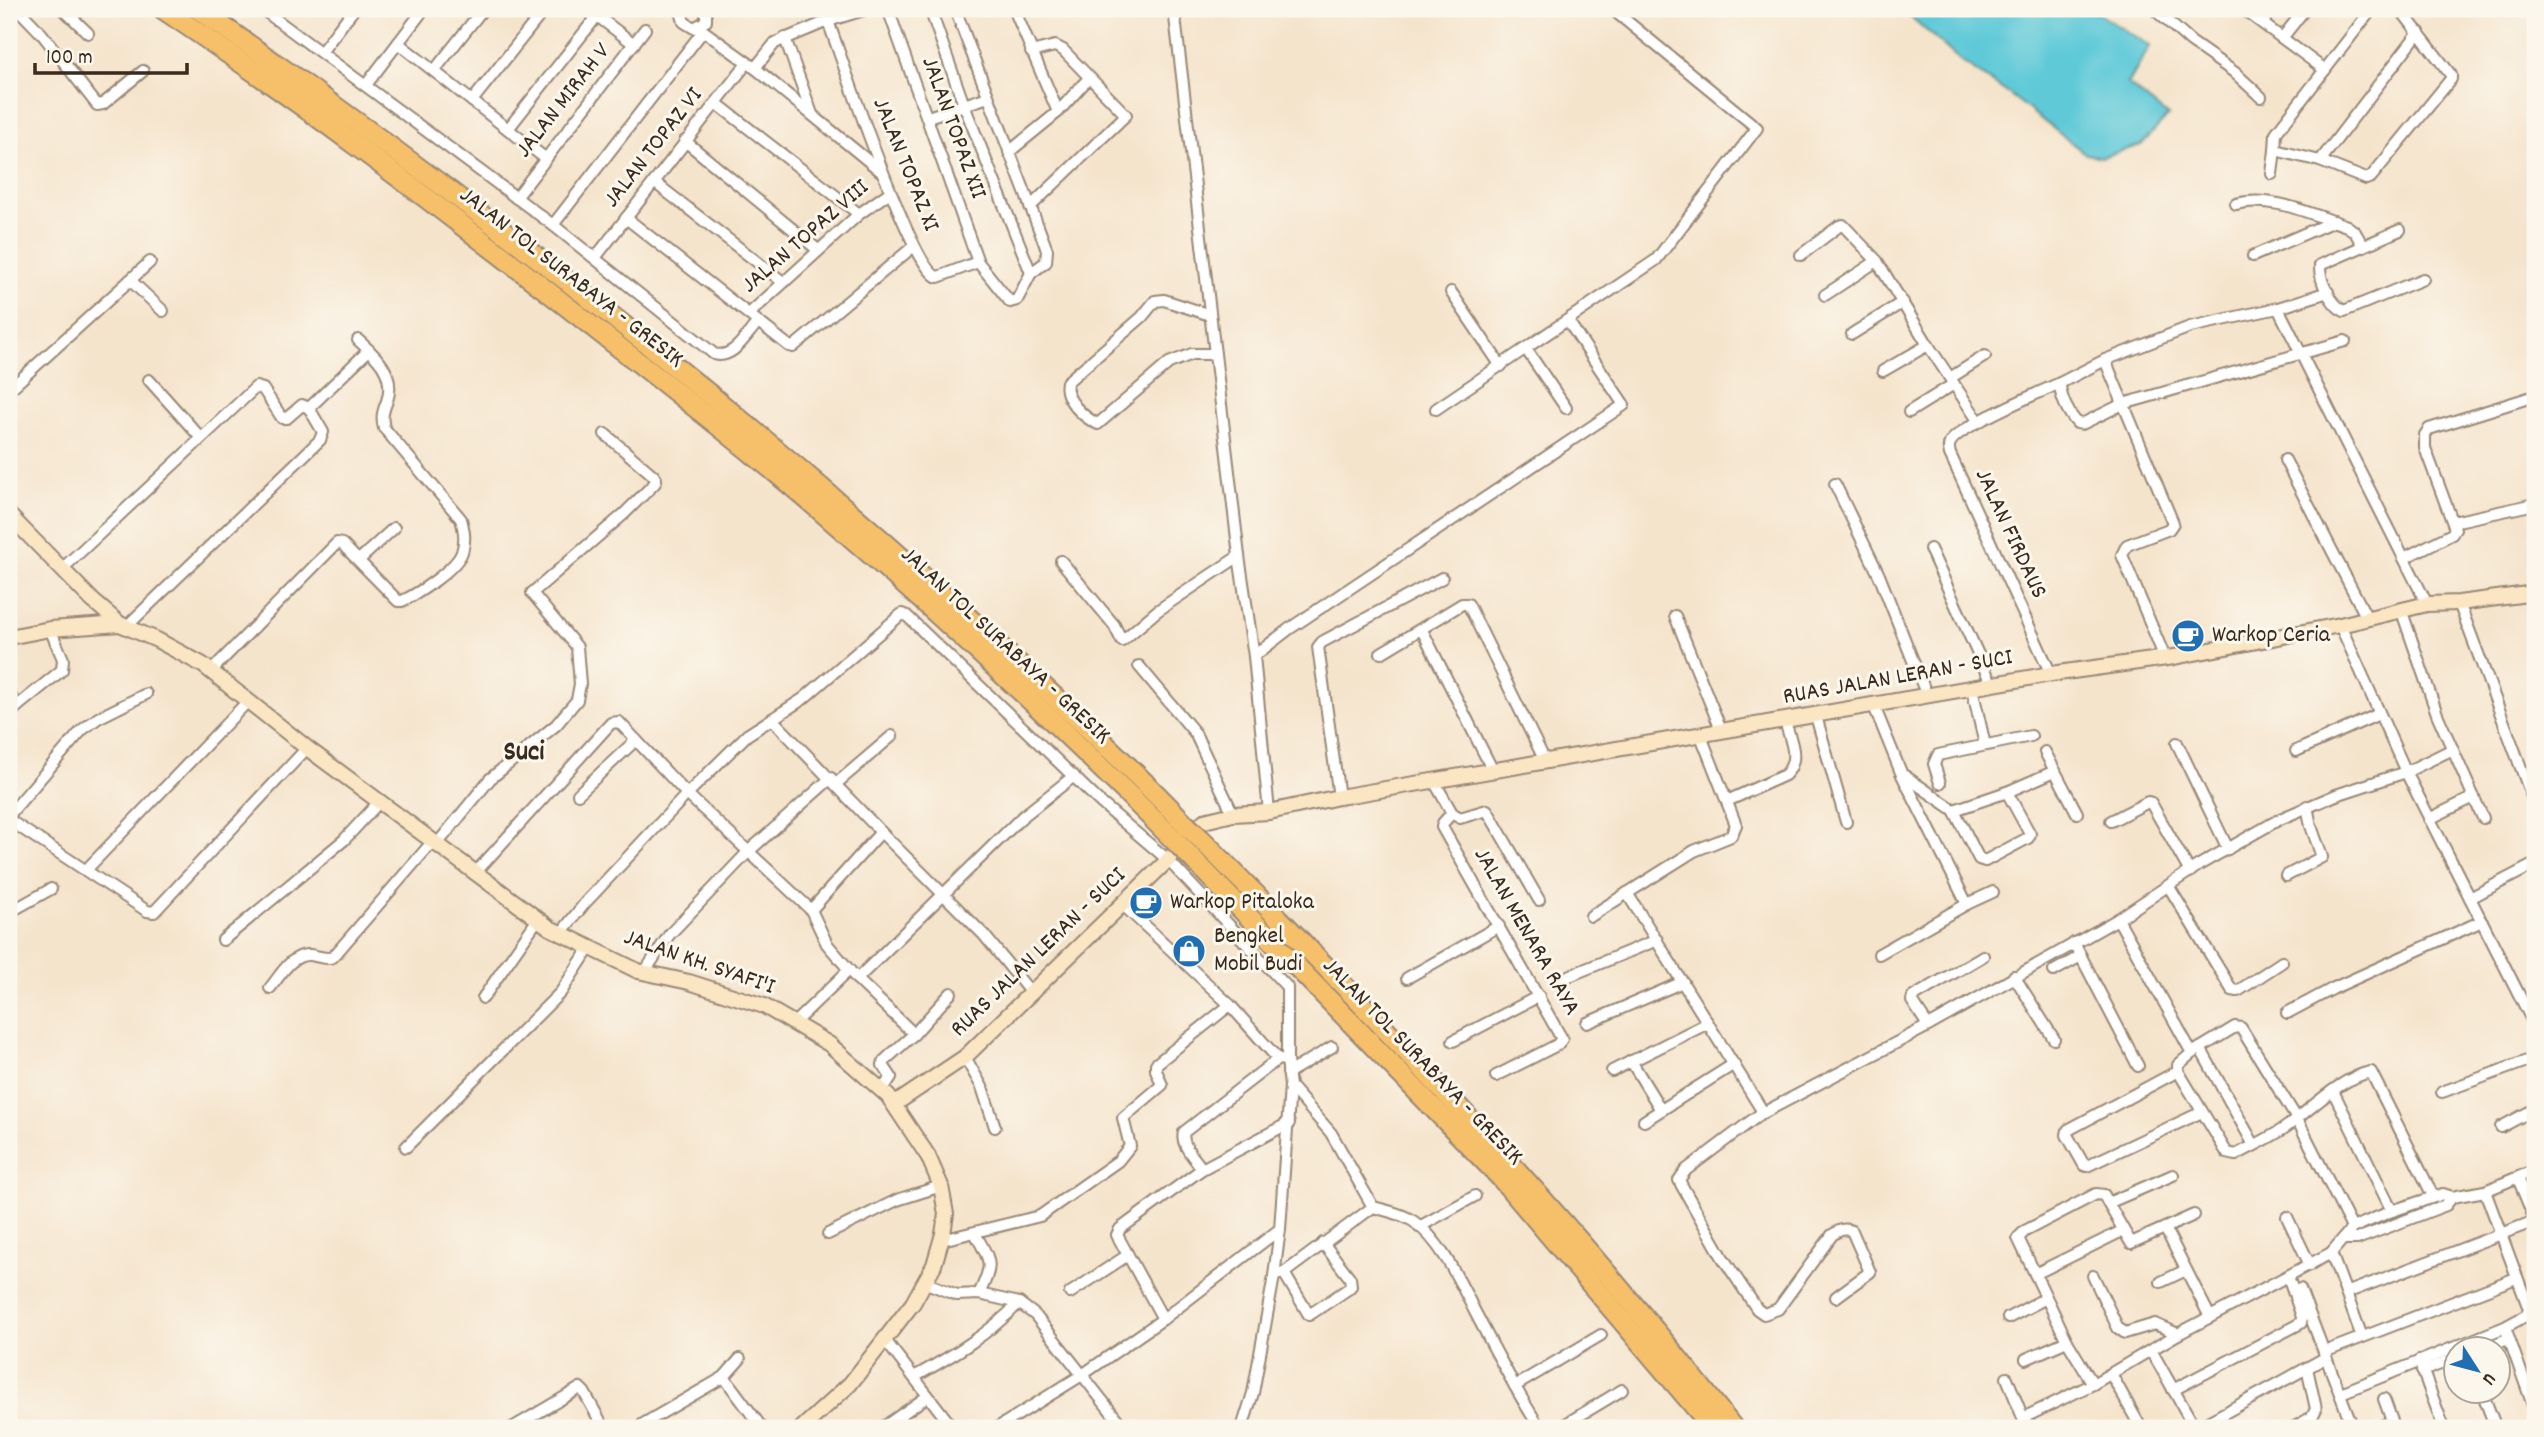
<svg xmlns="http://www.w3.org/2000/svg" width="2544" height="1437" font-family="Dekko,sans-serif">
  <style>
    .water { fill: #5ec9d8; stroke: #4c7a7b; stroke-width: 2 }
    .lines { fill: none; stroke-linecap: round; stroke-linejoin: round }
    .street-casing { stroke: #988775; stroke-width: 14 }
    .secondary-casing { stroke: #988775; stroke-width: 18 }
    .highway-casing { stroke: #988775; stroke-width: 23 }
    .street { stroke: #fff; stroke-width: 10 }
    .secondary { stroke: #fbe6c4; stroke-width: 14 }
    .highway { stroke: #f6c06b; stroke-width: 19 }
    .highway-bridge-casing { stroke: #988775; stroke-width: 23; stroke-linecap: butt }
    .highway-bridge { stroke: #f6c06b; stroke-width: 19 }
    .labels { text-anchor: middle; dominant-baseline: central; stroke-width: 6; stroke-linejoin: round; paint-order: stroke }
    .street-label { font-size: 24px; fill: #3b2a1e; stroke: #fbf7ec }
    .poi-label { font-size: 24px; fill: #3b2a1e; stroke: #fbf7ec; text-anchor: start }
    .quarter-label { font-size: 28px; font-weight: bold; fill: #3b2a1e; stroke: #fbf7ec }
  </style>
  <rect width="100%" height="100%" fill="#fbf7ec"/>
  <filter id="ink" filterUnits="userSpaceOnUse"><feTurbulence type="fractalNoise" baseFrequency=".0143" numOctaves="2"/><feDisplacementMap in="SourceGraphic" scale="14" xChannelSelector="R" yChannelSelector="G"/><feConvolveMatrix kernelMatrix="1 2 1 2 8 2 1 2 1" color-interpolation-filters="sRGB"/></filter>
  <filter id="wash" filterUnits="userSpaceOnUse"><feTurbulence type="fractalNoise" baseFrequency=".00686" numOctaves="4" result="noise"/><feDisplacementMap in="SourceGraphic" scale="28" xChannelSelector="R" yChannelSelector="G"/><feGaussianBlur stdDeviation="1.57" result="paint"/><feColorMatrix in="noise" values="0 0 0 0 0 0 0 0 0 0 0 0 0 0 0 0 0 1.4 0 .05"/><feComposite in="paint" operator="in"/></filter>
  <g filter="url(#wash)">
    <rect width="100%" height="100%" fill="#f5e4cc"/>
    <!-- water -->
    <path class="water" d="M1902 9H2091L2150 46 2128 84 2168 116 2141 145 2102 157 2086 154 2009 94 1962 62Z"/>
  </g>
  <g filter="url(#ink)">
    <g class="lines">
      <defs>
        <g id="street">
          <path d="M18 9 42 34 97 105 103 104 143 71"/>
          <path d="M63 9 88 33"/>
          <path d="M262 9 553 225 714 354C733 360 746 335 758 322"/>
          <path d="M588 9 634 44"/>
          <path d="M683 9 682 15 684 22 694 28 706 21V9"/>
          <path d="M888 9 978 262 1010 302 1017 300 1031 273"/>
          <path d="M930 9 964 105 1031 273 1046 262 1047 250 955 9"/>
          <path d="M1014 9 1058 112"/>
          <path d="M1161 9 1174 13"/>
          <path d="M1174 9 1239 556 1254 656 1269 812"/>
          <path d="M2154 9 2191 42 2234 72 2261 97"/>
          <path d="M2243 9 2325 70"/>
          <path d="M2372 9 2276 133 2275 150 2320 161 2366 179 2371 177 2451 79V75L2400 9"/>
          <path d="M828 21C841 56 912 271 938 277L978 262"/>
          <path d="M2263 23 2272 9"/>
          <path d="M698 27 755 68 883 173"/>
          <path d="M2283 37 2305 9"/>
          <path d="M785 38 812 114"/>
          <path d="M398 43 546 159"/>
          <path d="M322 51 354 9"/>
          <path d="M755 68 775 43 828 21 867 9"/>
          <path d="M434 71 483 9"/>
          <path d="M366 85 424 9"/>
          <path d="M472 101 545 9"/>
          <path d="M716 103 859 214"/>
          <path d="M928 117 988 97"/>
          <path d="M508 129 597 16"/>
          <path d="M685 141 818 250"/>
          <path d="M1009 152 1058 112 1088 79"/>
          <path d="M2320 161 2419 32"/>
          <path d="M2272 174 2275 150"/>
          <path d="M654 182 783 282"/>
          <path d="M516 198 645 29"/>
          <path d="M2236 204C2271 194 2313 215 2347 226L2355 232 2363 246"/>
          <path d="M1030 207 1126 115 1063 50 1055 46 1031 52"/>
          <path d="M626 218 789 346 793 347 914 246"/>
          <path d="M553 225 703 31"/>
          <path d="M2400 230 2320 265C2319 280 2331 305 2344 311L2423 279"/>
          <path d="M1801 255 1839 226 1843 225 1877 261 1928 345 1979 422"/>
          <path d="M2253 256 2334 221"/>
          <path d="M595 258 747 63"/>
          <path d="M130 280 163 311"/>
          <path d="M1451 292 1501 366"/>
          <path d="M2328 292 2278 308 2190 327 2105 360 2060 383C2060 397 2068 413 2077 423L2082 424 2123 404 2345 341"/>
          <path d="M1825 295 1877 261"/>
          <path d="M2278 308 2427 604"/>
          <path d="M749 314 859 214 890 192"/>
          <path d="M1210 315 1164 300 1155 301 1142 317 1067 382C1063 399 1084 418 1098 424L1169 363 1192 354H1215"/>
          <path d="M1852 334 1903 302"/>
          <path d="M1526 349 1566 408"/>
          <path d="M2105 360 2173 523 2169 529 2127 545 2122 555 2165 658"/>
          <path d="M1883 371 1928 345"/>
          <path d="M1950 378 1985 356"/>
          <path d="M149 380 201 438"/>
          <path d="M9 390 150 262"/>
          <path d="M309 408 369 350"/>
          <path d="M1436 409 1656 260 1757 128 1612 9"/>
          <path d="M1909 412 1954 384"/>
          <path d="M2285 460 2367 618"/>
          <path d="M1835 484 1879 575 1927 696"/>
          <path d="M2453 522 2535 504"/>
          <path d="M1930 549 1992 685"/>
          <path d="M2404 558 2452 534 2455 529 2425 448V435L2429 429 2535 396"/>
          <path d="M359 560 394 528"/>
          <path d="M1061 561 1114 625 1122 641 1157 611 1239 556"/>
          <path d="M62 569 256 387 263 389 282 418H287L302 405 309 408 323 432 320 440 126 627"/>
          <path d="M2459 603 2535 805"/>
          <path d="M2402 612 2437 714 2483 818"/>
          <path d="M1675 616 1722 732"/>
          <path d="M2340 625 2406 772 2535 1026"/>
          <path d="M1422 630 1493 771"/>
          <path d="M1381 653 1462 604H1468L1545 761"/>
          <path d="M1254 656 1289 629 1624 405 1568 321"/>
          <path d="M1139 666 1195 733 1233 814"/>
          <path d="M211 671 337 543 342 544 398 601H402C418 594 457 568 462 552 466 540 464 530 461 519L384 428C381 417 383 411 387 401 396 374 377 357 358 340"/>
          <path d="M2051 674 1950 454C1949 450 1948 446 1950 443 1957 427 2041 392 2060 383"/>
          <path d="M1972 688 1985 745"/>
          <path d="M9 693 17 707"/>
          <path d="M1874 706 1902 775 1967 904"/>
          <path d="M9 713 62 670 63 659 50 629"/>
          <path d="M1816 716 1846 822"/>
          <path d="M772 719 881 832 984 935 1031 993"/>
          <path d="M2177 743 2228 849"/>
          <path d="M2296 751 2379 714"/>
          <path d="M2045 752 2077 813"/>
          <path d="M1905 776 1954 810 2007 792 2055 771"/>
          <path d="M1434 781 1452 813 1443 823 1442 827 1562 1039 1557 1045 1496 1076"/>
          <path d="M837 783 892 736"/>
          <path d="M1940 783 1934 764 1938 755 2031 736"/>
          <path d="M578 794 636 740"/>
          <path d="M1339 797 1318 647 1322 642 1442 578"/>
          <path d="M1727 801 1785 775C1801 759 1790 740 1785 721"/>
          <path d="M1954 810 1979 859 1985 861 2028 838 2030 834 2007 792"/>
          <path d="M1452 813 1460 818 1487 810 1539 900"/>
          <path d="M9 815 82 730 98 718 146 694"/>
          <path d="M2429 819 2474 797"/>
          <path d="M9 820 147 911 154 912 307 748"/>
          <path d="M2111 821 2148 802 2151 803 2190 872"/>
          <path d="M438 843 490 779 556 725 577 700 580 684 577 647 532 593 624 514 655 483 656 479 653 475 605 434"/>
          <path d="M86 870 249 700"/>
          <path d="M476 872 611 723 619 722 687 794 811 910 827 944 857 979 914 1034 884 1061 883 1065 891 1077 883 1089"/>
          <path d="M2286 876 2322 857 2311 826 2307 806"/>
          <path d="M2169 887 2232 990 2238 991 2282 962"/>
          <path d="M1627 893 1763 1112 1686 1170 1679 1180 1682 1186 1723 1258 1757 1309 1764 1314 1778 1309 1832 1235C1839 1230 1844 1228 1852 1231L1870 1272 1836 1297"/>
          <path d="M2470 898 2535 864"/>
          <path d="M1122 904 1230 1005 1278 1059 1287 1060"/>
          <path d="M9 905 17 908 51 889"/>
          <path d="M811 910 881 832"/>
          <path d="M1591 916 1694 851 1731 836 1736 825 1701 736"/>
          <path d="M2118 919 2192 1053 2178 1065V1071L2227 1153 2236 1155C2254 1145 2273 1137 2289 1125 2312 1108 2342 1077 2371 1072L2433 1196"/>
          <path d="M561 933 585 903 687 794 747 735 803 699 897 618 902 614 907 616 1101 803 1168 860 1287 987V1060L1290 1086 1280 1229 1274 1276 1253 1393 1242 1428"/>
          <path d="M223 940 344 840 380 801"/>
          <path d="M2074 943 2138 1066"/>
          <path d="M1879 954 1967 904 1993 892"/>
          <path d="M1983 956 1913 997 1912 1001 1927 1024H1932L2118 919 2199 865 2280 819 2336 795 2406 772 2453 749"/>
          <path d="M2054 971 2081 956"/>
          <path d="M644 973 669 935 749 851 831 778"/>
          <path d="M2014 976 2054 1039"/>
          <path d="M1407 978 1499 926"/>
          <path d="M1564 978 1657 940"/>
          <path d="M857 979 1022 817 1074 776"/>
          <path d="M270 988C280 976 292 953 310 955 319 956 325 960 333 957L434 840"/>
          <path d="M483 998 538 919"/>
          <path d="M2287 1013 2334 988 2482 921"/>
          <path d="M794 1023 849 970"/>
          <path d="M1587 1023 1683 982"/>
          <path d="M914 1034 951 993"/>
          <path d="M1453 1041 1539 996"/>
          <path d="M2200 1048 2254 1145"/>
          <path d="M2192 1053 2235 1027 2241 1028 2297 1119 2352 1228"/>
          <path d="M965 1057 982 1087 995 1127"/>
          <path d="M1631 1061 1661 1110"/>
          <path d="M1612 1071 1708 1023"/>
          <path d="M2178 1071 2068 1130 2067 1135 2084 1165 2087 1166 2202 1112"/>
          <path d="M1288 1073 1332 1047"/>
          <path d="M1290 1086 1331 1133 1373 1207C1387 1211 1401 1213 1413 1221 1440 1239 1460 1282 1474 1310 1495 1350 1515 1390 1540 1428"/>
          <path d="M2333 1091 2392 1211"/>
          <path d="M2442 1092 2535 1058"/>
          <path d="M1763 1113 1930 1025"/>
          <path d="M1644 1121 1734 1064"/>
          <path d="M2501 1127 2535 1109"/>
          <path d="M406 1147 561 992 590 947"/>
          <path d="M1202 1169C1195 1158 1180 1145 1184 1132L1278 1059"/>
          <path d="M2518 1178 2535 1220"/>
          <path d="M2108 1203 2131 1243 2194 1215"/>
          <path d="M2287 1217 2310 1265"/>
          <path d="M1419 1227 1475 1196"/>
          <path d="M2165 1228 2210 1317"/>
          <path d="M975 1233C991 1263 994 1262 979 1294"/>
          <path d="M828 1234 897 1200 941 1186"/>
          <path d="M2346 1239H2357L2446 1205 2452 1197"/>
          <path d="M942 1240 1040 1216 1118 1161 1130 1146 1123 1118 1162 1085 1156 1070V1064L1230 1005"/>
          <path d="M2331 1253 2352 1228 2392 1211 2443 1194 2452 1197 2485 1191"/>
          <path d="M1284 1273 1309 1315 1348 1289 1351 1286 1350 1278 1323 1243"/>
          <path d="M1279 1274 1284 1273 1373 1207"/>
          <path d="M2035 1274 2122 1231"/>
          <path d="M2093 1276 2118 1328 2125 1333 2155 1324 2178 1334"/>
          <path d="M924 1282 957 1295 979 1294 1019 1303 1035 1315 1124 1428"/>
          <path d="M2161 1282 2186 1270"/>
          <path d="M2300 1289 2353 1428"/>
          <path d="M1070 1293 1128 1255"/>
          <path d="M2008 1318 2046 1298"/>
          <path d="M1163 1319 1117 1235 1120 1229 1202 1169 1289 1123"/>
          <path d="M2505 1327 2535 1411"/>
          <path d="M2362 1337 2346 1293 2535 1221"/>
          <path d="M885 1340 953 1428"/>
          <path d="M2151 1350 2195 1428"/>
          <path d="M2479 1350 2508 1339"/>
          <path d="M2324 1352 2516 1278"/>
          <path d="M2026 1359 2067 1341"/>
          <path d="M2419 1361 2444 1428"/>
          <path d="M2422 1371 2456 1358"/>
          <path d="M2111 1374 2141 1428"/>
          <path d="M724 1377 762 1428"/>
          <path d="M914 1377C952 1356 988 1335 1019 1303"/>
          <path d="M2007 1378 2027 1428"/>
          <path d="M2093 1384 2067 1341 2018 1238 2025 1231 2096 1194 2104 1195 2108 1203 2173 1175"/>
          <path d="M1515 1386 1601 1335"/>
          <path d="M2173 1390 2301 1323 2302 1317 2288 1276"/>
          <path d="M2482 1392 2496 1428"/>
          <path d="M2341 1393 2505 1327 2527 1315 2529 1309 2485 1191 2535 1170"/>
          <path d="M2023 1418 2093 1384 2178 1334 2331 1253 2346 1293"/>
          <path d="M643 1424 724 1377 740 1359"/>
          <path d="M512 1428 580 1388 584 1392 604 1428"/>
          <path d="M882 1428 928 1396"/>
          <path d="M997 1428 1082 1375 1163 1319 1280 1229"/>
          <path d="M1559 1428 1622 1390"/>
          <path d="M1645 1428H1646"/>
          <path d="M2197 1428 2325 1358"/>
          <path d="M2293 1428 2312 1417 2316 1409 2307 1368"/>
          <path d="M2378 1428 2392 1421 2384 1399"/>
        </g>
        <g id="secondary">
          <path d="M9 515 93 601 120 624 157 640 203 665 307 748 550 928 638 971 689 982 764 1006 829 1044 888 1096 928 1156 941 1186 946 1214 943 1234 934 1265 913 1303 850 1384 802 1428"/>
          <path d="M9 637 50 629 120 624"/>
          <path d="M895 1104 965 1057 1168 860 1204 821 1233 814 1269 812 1339 797 2051 674 2174 657 2340 625 2427 604 2459 603 2535 593"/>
        </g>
        <g id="highway">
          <path d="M163 9C296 98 424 195 551 294 639 363 728 431 813 504 938 612 1059 724 1175 841"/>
          <path d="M198 9C477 204 747 413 997 644 1062 704 1127 763 1188 827"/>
          <path d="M1201 839C1386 1027 1571 1219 1733 1428"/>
          <path d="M1187 853 1502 1179 1713 1428"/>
        </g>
      </defs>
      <!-- street casing -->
      <use href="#street" class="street-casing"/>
      <!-- secondary casing -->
      <use href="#secondary" class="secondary-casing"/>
      <!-- highway casing -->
      <use href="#highway" class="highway-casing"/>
      <!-- street -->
      <use href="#street" class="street"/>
      <!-- secondary -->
      <use href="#secondary" class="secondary"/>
      <!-- highway -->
      <use href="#highway" class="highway"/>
      <defs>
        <g id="highway-bridge">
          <path d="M1188 827 1201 839"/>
          <path d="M1175 841 1187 853"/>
        </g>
      </defs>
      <!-- highway-bridge casing -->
      <use href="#highway-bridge" class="highway-bridge-casing"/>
      <!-- highway-bridge -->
      <use href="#highway-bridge" class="highway-bridge"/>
    </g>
  </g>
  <!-- icons -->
  <defs>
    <symbol id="cafe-disc" viewBox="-11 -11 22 22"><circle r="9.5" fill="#1f6fb2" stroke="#fbf7ec"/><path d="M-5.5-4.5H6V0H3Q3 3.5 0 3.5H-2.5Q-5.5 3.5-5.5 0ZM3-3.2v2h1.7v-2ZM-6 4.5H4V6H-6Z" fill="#fff"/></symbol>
    <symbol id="shop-disc" viewBox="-11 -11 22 22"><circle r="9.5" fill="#1f6fb2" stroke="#fbf7ec"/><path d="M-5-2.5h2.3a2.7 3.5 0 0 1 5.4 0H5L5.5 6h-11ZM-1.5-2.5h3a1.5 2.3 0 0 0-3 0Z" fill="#fff"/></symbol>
  </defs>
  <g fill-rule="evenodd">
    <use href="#cafe-disc" x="2169" y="617" width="38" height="38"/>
    <use href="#cafe-disc" x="1127" y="884" width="38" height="38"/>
    <use href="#shop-disc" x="1170" y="932" width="38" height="38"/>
  </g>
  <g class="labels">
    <!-- street labels -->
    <g class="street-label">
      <text transform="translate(564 101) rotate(-52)">JALAN MIRAH V</text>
      <text transform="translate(953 128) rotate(70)">JALAN TOPAZ XII</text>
      <text transform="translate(654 148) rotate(-52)">JALAN TOPAZ VI</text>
      <text transform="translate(905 165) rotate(68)">JALAN TOPAZ XI</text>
      <text transform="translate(806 237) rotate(-41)">JALAN TOPAZ VIII</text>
      <text transform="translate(571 278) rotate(38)">JALAN TOL SURABAYA - GRESIK</text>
      <text transform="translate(2010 534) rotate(65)">JALAN FIRDAUS</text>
      <text transform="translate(1005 646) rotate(43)">JALAN TOL SURABAYA - GRESIK</text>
      <text transform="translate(1898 678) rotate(-10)">RUAS JALAN LERAN - SUCI</text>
      <text transform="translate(1526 932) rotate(60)">JALAN MENARA RAYA</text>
      <text transform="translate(1039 953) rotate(-44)">RUAS JALAN LERAN - SUCI</text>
      <text transform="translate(699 963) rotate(19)">JALAN KH. SYAFI'I</text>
      <text transform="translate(1422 1062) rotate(46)">JALAN TOL SURABAYA - GRESIK</text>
    </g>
    <!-- poi labels -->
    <g class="poi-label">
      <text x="2212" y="636">Warkop Ceria</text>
      <text x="1170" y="903">Warkop Pitaloka</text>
      <text x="1214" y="937">Bengkel<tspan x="1214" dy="28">Mobil Budi</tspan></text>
    </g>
    <!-- quarter labels -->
    <g class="quarter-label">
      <text x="524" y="754">Suci</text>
    </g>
  </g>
  <!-- margin -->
  <rect width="2544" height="1437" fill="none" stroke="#fbf7ec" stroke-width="35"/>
  <!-- north arrow -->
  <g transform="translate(2477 1370) rotate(126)"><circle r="33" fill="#fbf7ec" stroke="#aea59a" stroke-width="2"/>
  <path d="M0-5L12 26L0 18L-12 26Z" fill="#1f6fb2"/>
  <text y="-10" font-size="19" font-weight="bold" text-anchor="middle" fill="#3b2a1e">U</text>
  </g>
  <!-- scale -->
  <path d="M35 63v10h152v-10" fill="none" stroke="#3b2a1e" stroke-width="3.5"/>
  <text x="46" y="63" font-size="21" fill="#3b2a1e" stroke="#fbf7ec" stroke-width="5" paint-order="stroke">100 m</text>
</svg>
